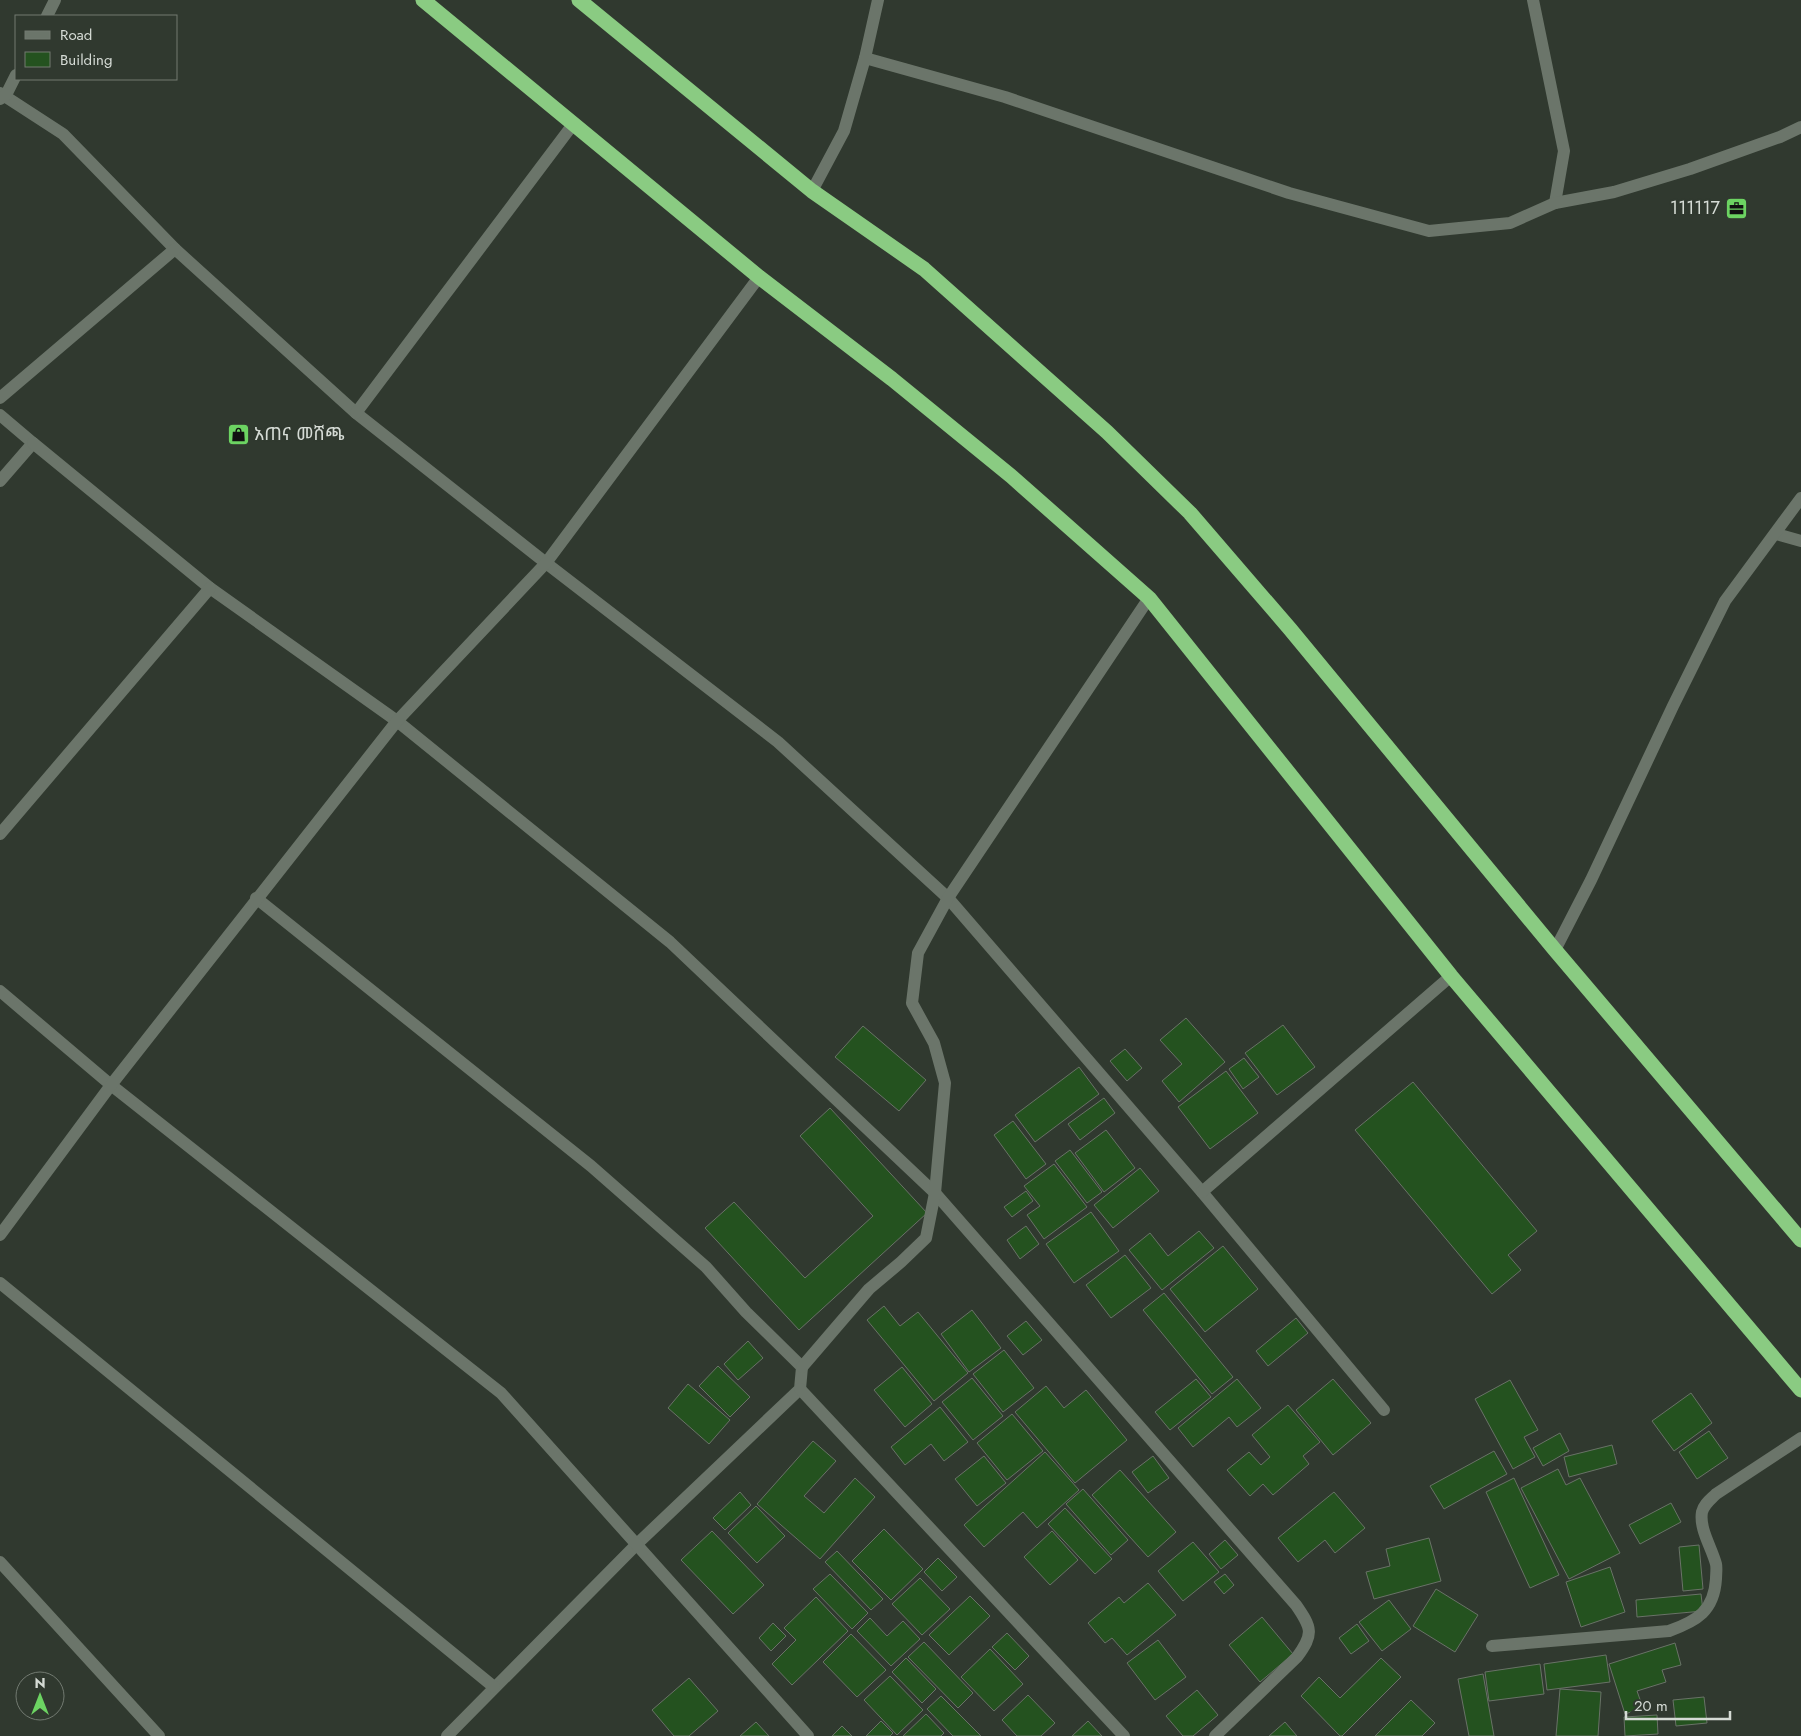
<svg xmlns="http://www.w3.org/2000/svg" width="1801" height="1736" font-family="Jost,'Noto Sans Ethiopic',sans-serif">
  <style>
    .building { fill: #24521f; stroke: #697267 }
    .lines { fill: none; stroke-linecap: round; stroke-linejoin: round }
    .street { stroke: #6b756a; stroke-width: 12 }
    .highway { stroke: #8acb82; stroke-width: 15 }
    .labels { text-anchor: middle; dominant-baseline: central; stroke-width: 4; stroke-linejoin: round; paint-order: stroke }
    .poi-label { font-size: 18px; fill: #d5dbd5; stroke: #30392f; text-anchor: end }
  </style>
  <rect width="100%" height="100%" fill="#30392f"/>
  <!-- building -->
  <g class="building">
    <path d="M1186 1018 1225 1062 1179 1102 1162 1081 1182 1064 1160 1040Z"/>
    <path d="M1283 1025 1315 1067 1277 1095 1245 1053Z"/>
    <path d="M863 1026 926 1080 899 1111 835 1057Z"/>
    <path d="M1125 1049 1142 1068 1127 1081 1110 1061Z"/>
    <path d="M1244 1058 1259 1077 1243 1089 1229 1069Z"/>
    <path d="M1079 1067 1099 1094 1035 1142 1015 1115Z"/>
    <path d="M1226 1071 1258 1113 1210 1149 1178 1107Z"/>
    <path d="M1413 1082 1537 1231 1508 1255 1521 1270 1492 1294 1355 1130Z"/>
    <path d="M1104 1098 1115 1113 1080 1140 1068 1124Z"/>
    <path d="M830 1108 927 1213 799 1330 705 1228 734 1202 805 1278 873 1216 800 1136Z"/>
    <path d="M1013 1121 1046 1164 1026 1179 994 1135Z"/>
    <path d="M1106 1130 1135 1168 1104 1192 1075 1153Z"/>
    <path d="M1070 1150 1102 1192 1087 1203 1055 1161Z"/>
    <path d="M1054 1164 1087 1207 1044 1239 1027 1215 1040 1206 1024 1186Z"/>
    <path d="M1140 1168 1159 1191 1113 1228 1094 1205Z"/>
    <path d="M1026 1191 1033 1201 1012 1217 1004 1207Z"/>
    <path d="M1091 1212 1119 1251 1074 1283 1046 1244Z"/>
    <path d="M1026 1226 1039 1244 1020 1259 1007 1240Z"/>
    <path d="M1199 1231 1214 1248 1162 1290 1129 1250 1150 1233 1168 1256Z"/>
    <path d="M1223 1246 1258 1289 1205 1332 1170 1289Z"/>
    <path d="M1125 1255 1151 1288 1111 1318 1086 1285Z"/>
    <path d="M1164 1293 1233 1377 1212 1394 1143 1310Z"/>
    <path d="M884 1306 900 1326 918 1312 968 1373 934 1401 867 1320Z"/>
    <path d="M972 1310 1001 1348 969 1372 941 1334Z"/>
    <path d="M1296 1318 1308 1333 1268 1366 1256 1351Z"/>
    <path d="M1026 1321 1042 1340 1023 1355 1007 1336Z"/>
    <path d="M748 1341 763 1358 738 1380 724 1364Z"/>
    <path d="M1004 1350 1034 1388 1003 1412 973 1374Z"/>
    <path d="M718 1366 750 1397 730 1417 699 1386Z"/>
    <path d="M902 1367 932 1404 905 1427 874 1390Z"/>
    <path d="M972 1378 1003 1416 973 1440 942 1402Z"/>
    <path d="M1196 1379 1211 1397 1170 1430 1155 1412Z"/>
    <path d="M1237 1379 1261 1408 1237 1427 1229 1417 1193 1447 1178 1428Z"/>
    <path d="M1333 1379 1371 1423 1333 1455 1296 1410Z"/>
    <path d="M1510 1380 1538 1430 1524 1437 1535 1457 1513 1469 1475 1399Z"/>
    <path d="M688 1384 730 1420 709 1444 668 1408Z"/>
    <path d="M1046 1386 1064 1408 1086 1390 1127 1440 1075 1483 1015 1412Z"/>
    <path d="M1691 1393 1712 1423 1674 1451 1652 1421Z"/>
    <path d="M1288 1405 1320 1442 1303 1456 1309 1464 1273 1495 1263 1484 1250 1496 1227 1470 1249 1452 1261 1465 1270 1457 1252 1435Z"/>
    <path d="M940 1407 968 1442 944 1461 931 1444 905 1465 891 1447Z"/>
    <path d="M1012 1414 1043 1451 1007 1480 977 1443Z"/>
    <path d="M1709 1431 1728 1458 1697 1479 1679 1452Z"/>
    <path d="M1560 1433 1569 1451 1543 1466 1533 1448Z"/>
    <path d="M813 1441 836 1461 804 1496 824 1513 855 1478 875 1497 820 1559 757 1504Z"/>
    <path d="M1612 1445 1617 1464 1569 1477 1564 1457Z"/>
    <path d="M1494 1451 1507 1474 1444 1509 1430 1486Z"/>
    <path d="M1045 1452 1079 1490 1037 1528 1023 1512 984 1547 964 1525Z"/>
    <path d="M984 1456 1006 1483 977 1506 955 1479Z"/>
    <path d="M1153 1456 1169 1478 1148 1493 1132 1472Z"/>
    <path d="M1558 1469 1566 1485 1580 1478 1620 1553 1569 1579 1521 1488Z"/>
    <path d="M1120 1470 1176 1532 1148 1557 1092 1495Z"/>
    <path d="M1514 1478 1559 1575 1530 1588 1486 1492Z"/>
    <path d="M1083 1489 1128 1540 1111 1555 1066 1504Z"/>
    <path d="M740 1492 751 1505 725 1530 713 1518Z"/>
    <path d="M1334 1492 1365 1528 1335 1553 1325 1540 1298 1562 1278 1538Z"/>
    <path d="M1671 1503 1681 1522 1640 1544 1629 1525Z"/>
    <path d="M756 1506 785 1536 757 1563 728 1533Z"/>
    <path d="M1065 1508 1112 1559 1095 1574 1048 1524Z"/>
    <path d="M884 1529 923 1569 891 1600 852 1561Z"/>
    <path d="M712 1531 764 1585 733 1614 681 1560Z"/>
    <path d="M1052 1531 1078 1560 1050 1585 1024 1557Z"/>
    <path d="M1429 1538 1441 1581 1374 1599 1366 1572 1390 1566 1386 1549Z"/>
    <path d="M1225 1540 1238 1555 1221 1569 1209 1554Z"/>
    <path d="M1193 1542 1219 1572 1183 1601 1158 1571Z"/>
    <path d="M1699 1545 1703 1589 1683 1591 1679 1547Z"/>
    <path d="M837 1551 883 1599 871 1610 825 1562Z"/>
    <path d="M938 1558 957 1577 942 1591 924 1572Z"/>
    <path d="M1610 1567 1625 1612 1581 1627 1566 1582Z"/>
    <path d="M830 1574 868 1613 852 1629 813 1589Z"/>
    <path d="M1225 1574 1234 1585 1224 1594 1214 1582Z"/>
    <path d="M920 1578 950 1609 922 1635 892 1604Z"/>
    <path d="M1148 1583 1176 1615 1127 1655 1112 1638 1105 1643 1088 1623 1119 1597 1124 1603Z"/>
    <path d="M1436 1589 1478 1615 1455 1652 1413 1626Z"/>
    <path d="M1701 1594 1703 1611 1637 1617 1636 1600Z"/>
    <path d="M970 1596 990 1616 949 1655 929 1635Z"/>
    <path d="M816 1597 848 1631 792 1685 772 1664 796 1640 784 1628Z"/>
    <path d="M1389 1600 1411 1629 1382 1651 1359 1622Z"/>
    <path d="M1262 1617 1293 1654 1260 1682 1229 1645Z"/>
    <path d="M870 1618 887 1636 903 1621 920 1639 891 1666 857 1631Z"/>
    <path d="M773 1623 786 1636 771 1651 759 1638Z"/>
    <path d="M1357 1624 1369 1641 1351 1654 1339 1638Z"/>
    <path d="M1007 1633 1029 1656 1015 1670 992 1647Z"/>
    <path d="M851 1634 886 1670 857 1697 823 1662Z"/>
    <path d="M1158 1640 1186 1677 1155 1700 1127 1663Z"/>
    <path d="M924 1642 973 1693 958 1708 908 1657Z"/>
    <path d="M1675 1643 1681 1665 1662 1670 1666 1682 1637 1691 1643 1708 1625 1714 1609 1664Z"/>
    <path d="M990 1649 1023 1684 994 1711 961 1677Z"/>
    <path d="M1606 1655 1610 1682 1547 1690 1544 1664Z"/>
    <path d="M906 1658 936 1689 922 1703 892 1672Z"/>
    <path d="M1381 1658 1401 1677 1342 1736H1340L1301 1696 1319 1677 1340 1698Z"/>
    <path d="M1540 1664 1544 1694 1489 1701 1485 1672Z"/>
    <path d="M1483 1674 1494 1736H1469L1458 1679Z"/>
    <path d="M890 1676 923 1710 897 1735 864 1700Z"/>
    <path d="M689 1678 718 1711 689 1736H674L652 1710Z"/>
    <path d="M1560 1689 1601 1692 1598 1736H1556Z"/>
    <path d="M1197 1690 1218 1715 1193 1736H1183L1166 1716Z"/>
    <path d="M1028 1695 1055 1723 1041 1736H1017L1002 1720Z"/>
    <path d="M941 1696 981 1736H953L927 1709Z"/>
    <path d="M1704 1697 1707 1723 1676 1726 1673 1700Z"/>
    <path d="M1411 1700 1435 1723 1422 1736H1375Z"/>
    <path d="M926 1714 944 1733 941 1736H903Z"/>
    <path d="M1657 1715 1658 1734 1625 1736 1624 1717Z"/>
    <path d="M881 1721 893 1733 890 1736H866Z"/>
    <path d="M1088 1721 1102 1736H1072Z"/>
    <path d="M756 1722 769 1736H740Z"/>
    <path d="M1285 1722 1297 1736H1269Z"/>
    <path d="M842 1726 852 1736H832Z"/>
  </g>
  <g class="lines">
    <!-- street -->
    <g class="street">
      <path d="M1533 0 1564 151 1555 203"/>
      <path d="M47 16 55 0"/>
      <path d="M865 58 1005 97 1289 193 1429 231 1510 223 1555 203 1614 192 1690 169 1780 137 1801 127"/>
      <path d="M0 93 63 134 175 249 356 413 546 563 778 742 948 898 1202 1192 1384 1410"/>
      <path d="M0 99 6 95 16 75"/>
      <path d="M812 191 844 131 865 58 878 0"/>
      <path d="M0 398 175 249"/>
      <path d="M356 413 574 123"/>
      <path d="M0 415 33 443 0 481"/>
      <path d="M33 443 210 588 397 721 670 942 935 1193 1296 1605C1312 1628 1314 1634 1297 1657L1215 1736"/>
      <path d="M1776 534 1801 541"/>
      <path d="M0 834 210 588"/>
      <path d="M256 898 591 1166 706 1267 746 1312 802 1367 800 1389 637 1544 447 1736"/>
      <path d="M1555 950 1591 880 1673 706 1725 601 1801 498"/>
      <path d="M0 991 111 1085 501 1393 808 1736"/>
      <path d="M1202 1192 1451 976"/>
      <path d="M0 1235 111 1085 397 721 546 563 759 277"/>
      <path d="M0 1283 494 1687"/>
      <path d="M802 1367 869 1289 901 1262 926 1238 935 1193 945 1083 934 1043 912 1003 918 953 948 898 1149 598"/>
      <path d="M800 1389 1124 1736"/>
      <path d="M0 1562 159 1736"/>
      <path d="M1492 1646 1669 1631C1697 1621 1714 1611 1716 1579 1716 1574 1717 1568 1716 1564 1712 1548 1699 1529 1702 1512 1704 1504 1710 1500 1716 1494L1801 1438"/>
    </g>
    <!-- highway -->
    <g class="highway">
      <path d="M423 0 759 277 892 379 1011 476 1149 598 1451 976 1801 1390"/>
      <path d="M579 0 812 191 924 269 1107 432 1190 513 1290 629 1555 950 1801 1240"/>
    </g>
  </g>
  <!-- icons -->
  <defs>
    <symbol id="office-square" viewBox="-11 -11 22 22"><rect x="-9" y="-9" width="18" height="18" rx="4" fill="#6cd362" stroke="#30392f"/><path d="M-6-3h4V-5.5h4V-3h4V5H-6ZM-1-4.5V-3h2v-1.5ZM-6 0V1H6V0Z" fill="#111"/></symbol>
    <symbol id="shop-square" viewBox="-11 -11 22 22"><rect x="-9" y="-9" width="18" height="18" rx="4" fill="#6cd362" stroke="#30392f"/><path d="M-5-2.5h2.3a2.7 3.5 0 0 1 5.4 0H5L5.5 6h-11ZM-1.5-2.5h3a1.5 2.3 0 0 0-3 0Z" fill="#111"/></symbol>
  </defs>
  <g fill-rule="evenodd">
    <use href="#office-square" x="1724" y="196" width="25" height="25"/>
    <use href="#shop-square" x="226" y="422" width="25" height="25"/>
  </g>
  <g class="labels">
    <!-- poi labels -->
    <g class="poi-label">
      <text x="1720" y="208">111117</text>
      <text x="254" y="434" text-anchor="start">አጠና መሸጫ</text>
    </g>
  </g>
  <!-- legend -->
  <rect x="15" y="15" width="162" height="65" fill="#30392f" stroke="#727a71"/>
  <rect x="25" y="31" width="25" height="8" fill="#6b756a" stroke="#727a71"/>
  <text x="60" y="40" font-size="15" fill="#d5dbd5">Road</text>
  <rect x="25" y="52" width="25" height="15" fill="#24521f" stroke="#727a71"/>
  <text x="60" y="65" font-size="15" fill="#d5dbd5">Building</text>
  <!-- north arrow -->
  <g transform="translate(40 1696)"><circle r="24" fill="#30392f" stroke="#727a71"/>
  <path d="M0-4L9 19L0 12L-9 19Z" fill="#6cd362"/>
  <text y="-8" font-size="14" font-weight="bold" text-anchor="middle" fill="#d5dbd5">N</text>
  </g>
  <!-- scale -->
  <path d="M1626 1711v8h104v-8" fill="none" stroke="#d5dbd5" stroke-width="2.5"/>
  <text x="1634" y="1711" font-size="15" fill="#d5dbd5" stroke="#30392f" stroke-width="4" paint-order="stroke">20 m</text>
</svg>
